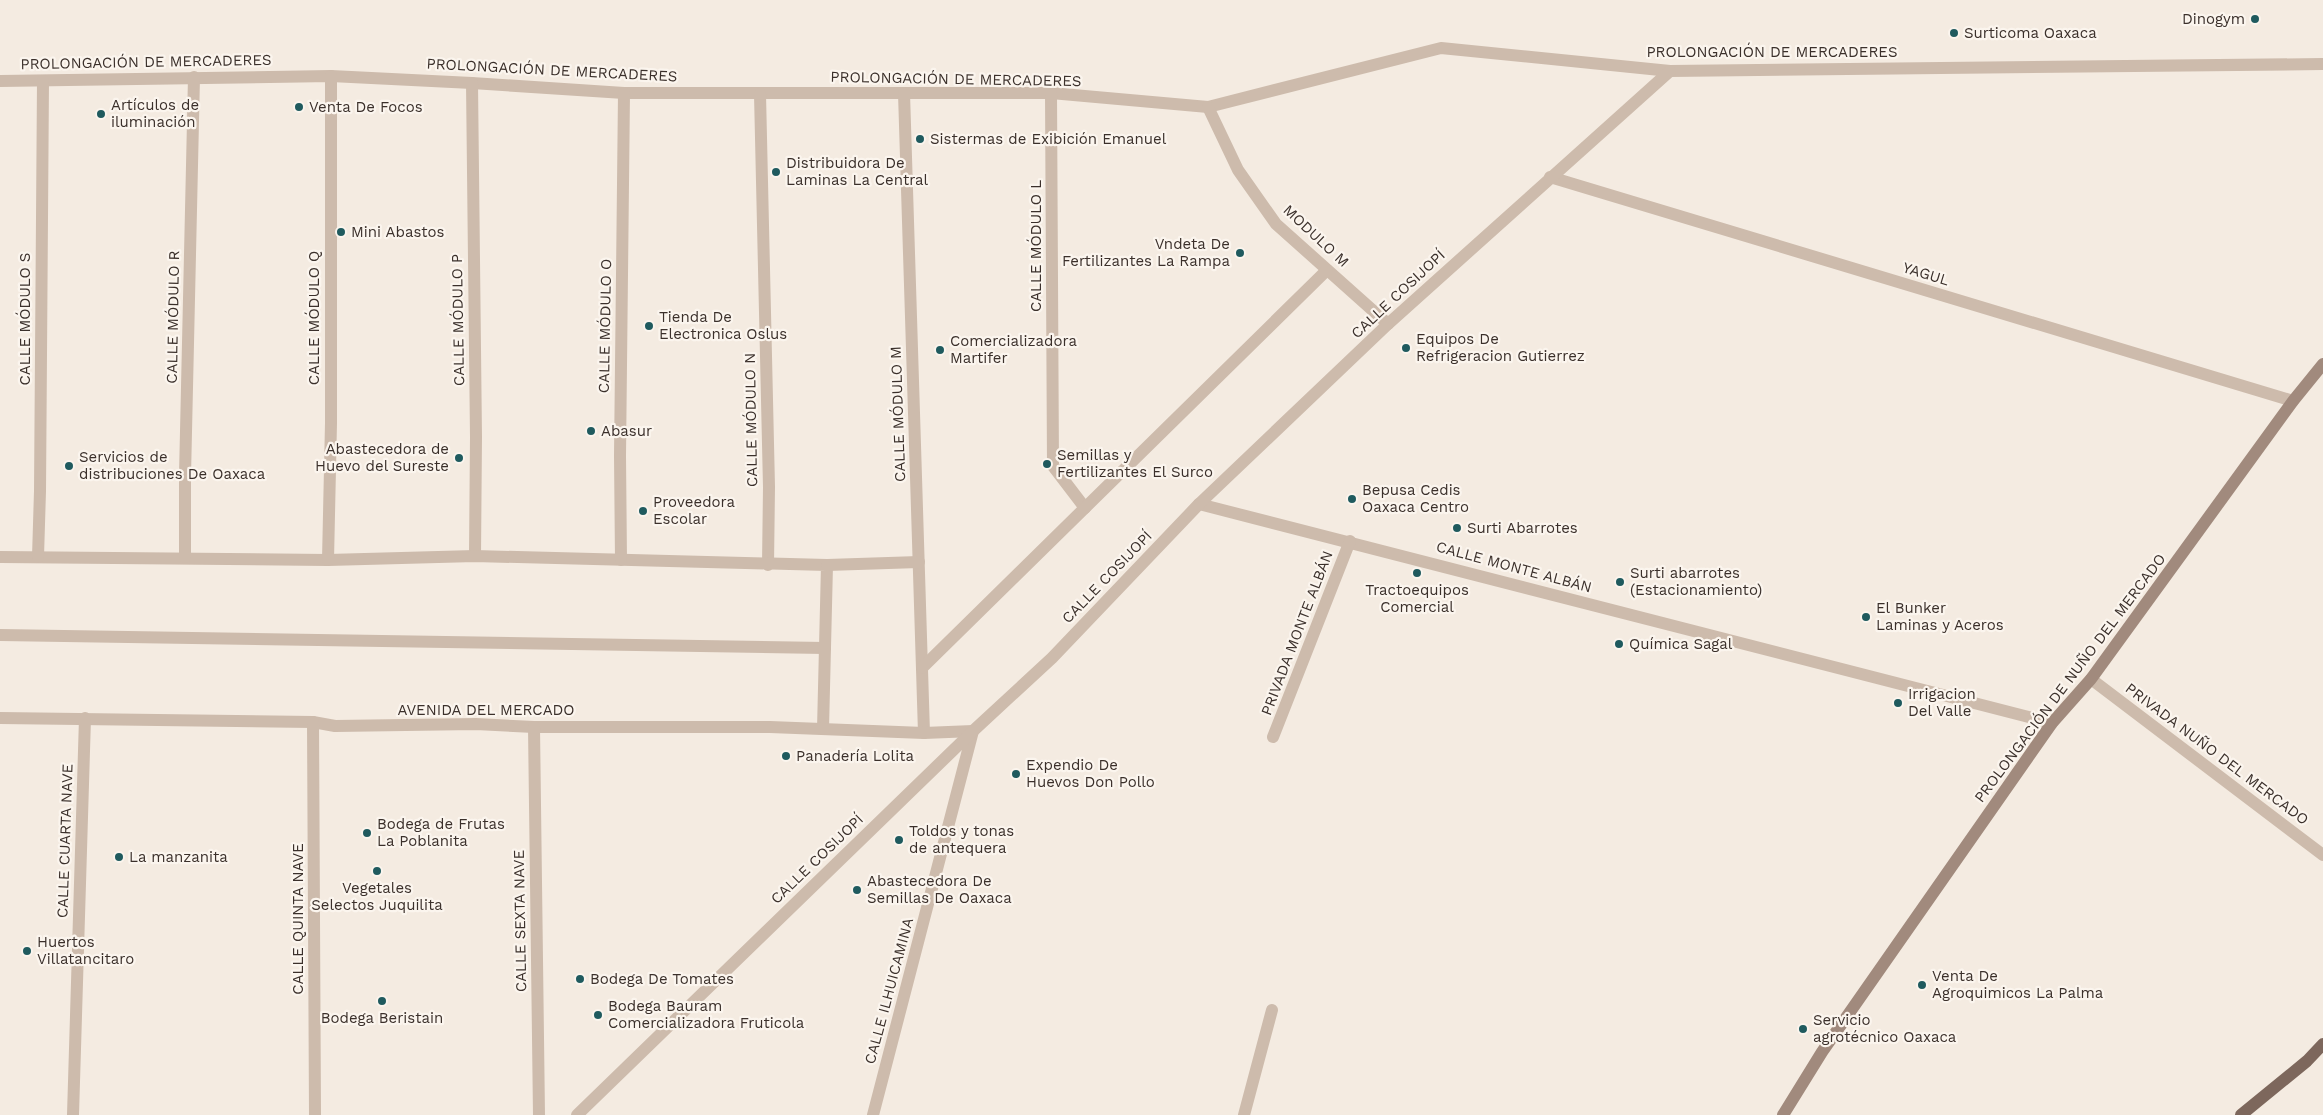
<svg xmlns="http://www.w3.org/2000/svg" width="2323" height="1115" font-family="'Work Sans',sans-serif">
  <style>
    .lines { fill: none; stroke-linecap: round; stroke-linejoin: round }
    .lane { stroke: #cdbbac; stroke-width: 12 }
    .street { stroke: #cdbbac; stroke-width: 12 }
    .secondary { stroke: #a18a7d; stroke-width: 12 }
    .primary { stroke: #7d675c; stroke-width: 12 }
    .poi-dot { fill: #1f5a5e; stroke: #fbf5ee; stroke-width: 2 }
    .labels { text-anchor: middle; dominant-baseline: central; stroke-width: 4.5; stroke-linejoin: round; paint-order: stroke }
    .poi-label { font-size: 15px; fill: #3b302b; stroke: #fbf5ee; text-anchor: start }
    .street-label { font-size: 15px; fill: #3b302b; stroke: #fbf5ee }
  </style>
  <rect width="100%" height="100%" fill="#f4ebe1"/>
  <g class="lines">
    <!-- lane -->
    <path class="lane" d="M0 635 825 648"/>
    <!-- street -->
    <g class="street">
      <path d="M0 81 331 76 472 83 624 93H1051L1208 107 1441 48 1670 71 2323 64"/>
      <path d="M472 83 476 437 475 556"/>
      <path d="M904 93 924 733"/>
      <path d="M1051 93 1053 466 1085 508"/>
      <path d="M760 94 769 487 768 565"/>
      <path d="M1208 107 1238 170 1276 224 1388 324"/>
      <path d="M1550 177 2293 401"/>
      <path d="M1199 504 2052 723"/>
      <path d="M0 557 328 560 475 556 827 565 823 729"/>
      <path d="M38 557 40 491 43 81"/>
      <path d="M185 557V476L194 77"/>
      <path d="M328 560 331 423V76"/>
      <path d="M621 560 620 456 624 93"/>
      <path d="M827 565 919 562"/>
      <path d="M922 668 1327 270"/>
      <path d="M2091 679 2323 855"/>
      <path d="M0 718 313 722 335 726 476 724 534 727H770L924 733 973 731 873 1115"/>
      <path d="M313 722 315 1115"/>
      <path d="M534 727 539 1115"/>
      <path d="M1273 737 1350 541"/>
      <path d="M73 1115 85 718"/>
      <path d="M577 1115 973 731 1052 658 1199 504 1388 324 1670 71"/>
      <path d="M1244 1115 1272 1010"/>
    </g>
    <!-- secondary -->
    <path class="secondary" d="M1783 1115 1822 1052 2052 723 2091 679 2293 401 2323 364"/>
    <!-- primary -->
    <path class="primary" d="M2241 1115 2307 1061 2323 1044"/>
  </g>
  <!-- markers -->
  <g class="poi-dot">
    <circle cx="2255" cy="19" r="5"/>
    <circle cx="1954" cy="33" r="5"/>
    <circle cx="299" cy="107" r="5"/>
    <circle cx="101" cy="114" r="5"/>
    <circle cx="920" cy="139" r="5"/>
    <circle cx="776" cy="172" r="5"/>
    <circle cx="341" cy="232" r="5"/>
    <circle cx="1240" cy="253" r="5"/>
    <circle cx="649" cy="326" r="5"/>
    <circle cx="1406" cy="348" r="5"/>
    <circle cx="940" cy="350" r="5"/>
    <circle cx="591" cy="431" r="5"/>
    <circle cx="459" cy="458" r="5"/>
    <circle cx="1047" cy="464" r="5"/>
    <circle cx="69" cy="466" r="5"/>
    <circle cx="1352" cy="499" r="5"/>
    <circle cx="643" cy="511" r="5"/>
    <circle cx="1457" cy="528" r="5"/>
    <circle cx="1417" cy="573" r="5"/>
    <circle cx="1620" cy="582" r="5"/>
    <circle cx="1866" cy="617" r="5"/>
    <circle cx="1619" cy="644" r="5"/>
    <circle cx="1898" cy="703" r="5"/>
    <circle cx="786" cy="756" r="5"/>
    <circle cx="1016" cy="774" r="5"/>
    <circle cx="367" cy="833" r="5"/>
    <circle cx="899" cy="840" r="5"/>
    <circle cx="119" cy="857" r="5"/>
    <circle cx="377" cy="871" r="5"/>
    <circle cx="857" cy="890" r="5"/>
    <circle cx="27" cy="951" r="5"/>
    <circle cx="580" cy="979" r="5"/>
    <circle cx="1922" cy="985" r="5"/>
    <circle cx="382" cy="1001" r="5"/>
    <circle cx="598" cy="1015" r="5"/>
    <circle cx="1803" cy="1029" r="5"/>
  </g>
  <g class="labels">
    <!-- poi labels -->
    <g class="poi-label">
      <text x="2245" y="19" text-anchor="end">Dinogym</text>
      <text x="1964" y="33">Surticoma Oaxaca</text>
      <text x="111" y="105">Artículos de<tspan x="111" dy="17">iluminación</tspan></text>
      <text x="309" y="107">Venta De Focos</text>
      <text x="930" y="139">Sistermas de Exibición Emanuel</text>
      <text x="786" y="163">Distribuidora De<tspan x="786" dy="17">Laminas La Central</tspan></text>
      <text x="351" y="232">Mini Abastos</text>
      <text x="1230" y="244" text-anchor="end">Vndeta De<tspan x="1230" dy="17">Fertilizantes La Rampa</tspan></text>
      <text x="659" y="317">Tienda De<tspan x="659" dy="17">Electronica Oslus</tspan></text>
      <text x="1416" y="339">Equipos De<tspan x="1416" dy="17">Refrigeracion Gutierrez</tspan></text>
      <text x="950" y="341">Comercializadora<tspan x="950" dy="17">Martifer</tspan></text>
      <text x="601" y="431">Abasur</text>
      <text x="449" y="449" text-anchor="end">Abastecedora de<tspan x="449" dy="17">Huevo del Sureste</tspan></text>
      <text x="1057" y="455">Semillas y<tspan x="1057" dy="17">Fertilizantes El Surco</tspan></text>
      <text x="79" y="457">Servicios de<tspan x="79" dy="17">distribuciones De Oaxaca</tspan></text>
      <text x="1362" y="490">Bepusa Cedis<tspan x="1362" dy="17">Oaxaca Centro</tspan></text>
      <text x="653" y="502">Proveedora<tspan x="653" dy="17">Escolar</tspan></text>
      <text x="1467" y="528">Surti Abarrotes</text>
      <text x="1630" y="573">Surti abarrotes<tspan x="1630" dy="17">(Estacionamiento)</tspan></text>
      <text x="1417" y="590" text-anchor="middle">Tractoequipos<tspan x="1417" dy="17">Comercial</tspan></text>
      <text x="1876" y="608">El Bunker<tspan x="1876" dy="17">Laminas y Aceros</tspan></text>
      <text x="1629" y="644">Química Sagal</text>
      <text x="1908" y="694">Irrigacion<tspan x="1908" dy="17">Del Valle</tspan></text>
      <text x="796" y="756">Panadería Lolita</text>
      <text x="1026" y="765">Expendio De<tspan x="1026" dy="17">Huevos Don Pollo</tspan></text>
      <text x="377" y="824">Bodega de Frutas<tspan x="377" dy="17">La Poblanita</tspan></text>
      <text x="909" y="831">Toldos y tonas<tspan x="909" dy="17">de antequera</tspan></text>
      <text x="129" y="857">La manzanita</text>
      <text x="867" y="881">Abastecedora De<tspan x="867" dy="17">Semillas De Oaxaca</tspan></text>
      <text x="377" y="888" text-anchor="middle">Vegetales<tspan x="377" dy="17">Selectos Juquilita</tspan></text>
      <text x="37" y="942">Huertos<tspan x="37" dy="17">Villatancitaro</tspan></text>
      <text x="1932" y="976">Venta De<tspan x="1932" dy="17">Agroquimicos La Palma</tspan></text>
      <text x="590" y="979">Bodega De Tomates</text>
      <text x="608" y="1006">Bodega Bauram<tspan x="608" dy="17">Comercializadora Fruticola</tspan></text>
      <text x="382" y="1018" text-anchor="middle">Bodega Beristain</text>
      <text x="1813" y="1020">Servicio<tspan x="1813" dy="17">agrotécnico Oaxaca</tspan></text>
    </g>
    <!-- street labels -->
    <g class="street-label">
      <text x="1772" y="52">PROLONGACIÓN DE MERCADERES</text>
      <text transform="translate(146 62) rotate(-1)">PROLONGACIÓN DE MERCADERES</text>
      <text transform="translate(552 70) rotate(3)">PROLONGACIÓN DE MERCADERES</text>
      <text transform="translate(956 79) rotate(1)">PROLONGACIÓN DE MERCADERES</text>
      <text transform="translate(1316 236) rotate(43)">MODULO M</text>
      <text transform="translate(1036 246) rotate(-90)">CALLE MÓDULO L</text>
      <text transform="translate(1926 274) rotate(17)">YAGUL</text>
      <text transform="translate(1398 294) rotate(-43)">CALLE COSIJOPÍ</text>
      <text transform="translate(173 317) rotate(-89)">CALLE MÓDULO R</text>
      <text transform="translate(314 318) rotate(-90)">CALLE MÓDULO Q</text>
      <text transform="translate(25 319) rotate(-90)">CALLE MÓDULO S</text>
      <text transform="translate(458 320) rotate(-91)">CALLE MÓDULO P</text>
      <text transform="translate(605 326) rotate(-89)">CALLE MÓDULO O</text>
      <text transform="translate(898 414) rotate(-92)">CALLE MÓDULO M</text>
      <text transform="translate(751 420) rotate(-91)">CALLE MÓDULO N</text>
      <text transform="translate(1514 567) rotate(15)">CALLE MONTE ALBÁN</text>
      <text transform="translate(1107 577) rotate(-46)">CALLE COSIJOPÍ</text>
      <text transform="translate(1297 633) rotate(-69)">PRIVADA MONTE ALBÁN</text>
      <text transform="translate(2070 678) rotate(-53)">PROLONGACIÓN DE NUÑO DEL MERCADO</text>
      <text x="486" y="710">AVENIDA DEL MERCADO</text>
      <text transform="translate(2217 754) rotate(37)">PRIVADA NUÑO DEL MERCADO</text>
      <text transform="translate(65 841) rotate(-88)">CALLE CUARTA NAVE</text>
      <text transform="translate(817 859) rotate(-44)">CALLE COSIJOPÍ</text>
      <text transform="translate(298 919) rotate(-90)">CALLE QUINTA NAVE</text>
      <text transform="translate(520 921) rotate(-91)">CALLE SEXTA NAVE</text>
      <text transform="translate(889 991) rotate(-75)">CALLE ILHUICAMINA</text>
    </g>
  </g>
</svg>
